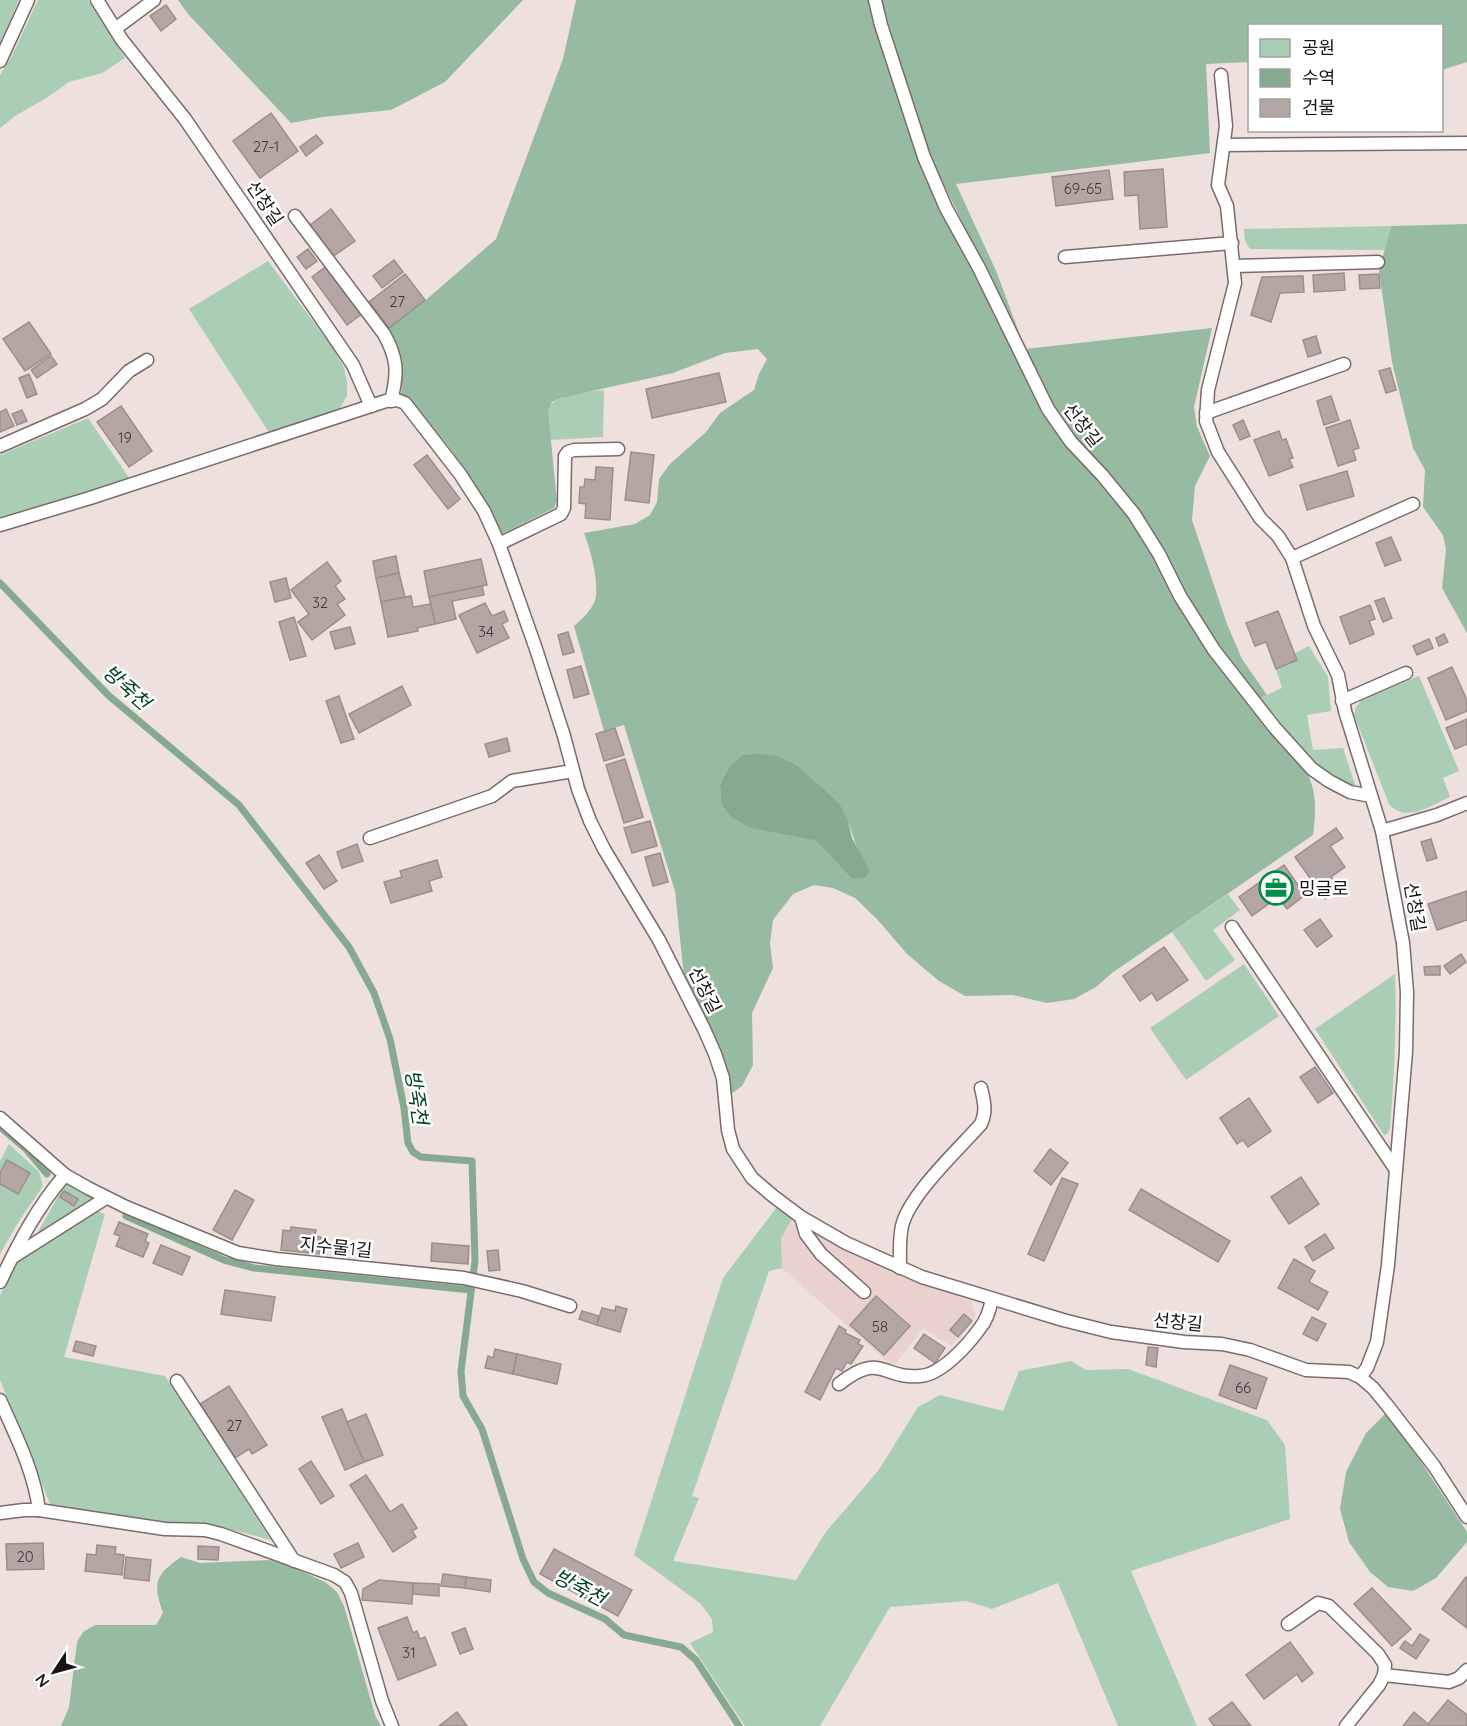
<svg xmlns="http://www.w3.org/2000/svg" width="1467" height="1726" font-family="Quicksand,'Noto Sans KR',sans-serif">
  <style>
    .built { fill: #e9d2ce }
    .green { fill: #a9ceb3 }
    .forest { fill: #96bba0; fill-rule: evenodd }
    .water { fill: #86aa90 }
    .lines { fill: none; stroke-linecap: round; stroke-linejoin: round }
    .stream { stroke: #86aa90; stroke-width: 7 }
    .building { fill: #b4a6a3; stroke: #9b8e8b; stroke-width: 1.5 }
    .lane-casing { stroke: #796c6a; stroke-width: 15 }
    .lane { stroke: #fff; stroke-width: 12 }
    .labels { text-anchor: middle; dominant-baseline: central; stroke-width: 5; stroke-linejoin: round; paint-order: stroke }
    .number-label { font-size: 15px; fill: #3f3837 }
    .street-label { font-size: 18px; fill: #181413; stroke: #fff }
    .poi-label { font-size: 18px; fill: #181413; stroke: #fff; text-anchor: start }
    .water-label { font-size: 20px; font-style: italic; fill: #024321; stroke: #fff }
  </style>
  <rect width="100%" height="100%" fill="#eee0dd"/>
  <!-- built -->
  <path class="built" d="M792 1219 894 1274 971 1301 976 1316 951 1346 923 1328 893 1367 782 1268 781 1238Z"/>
  <!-- green -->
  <g class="green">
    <path d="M0 0H19L0 46Z"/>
    <path d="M38 0H88L125 58 102 73 69 82 48 97 15 116 0 128V75L11 58Z"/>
    <path d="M1391 226 1385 250 1250 249 1245 241 1244 229Z"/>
    <path d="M268 261 333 348 344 368 347 383V396L340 408 327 416 270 434 189 309Z"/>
    <path d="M604 390 603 437 550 440C549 432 546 420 548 411 551 394 589 392 604 390Z"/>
    <path d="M88 418 130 479 0 519V455Z"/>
    <path d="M1309 646 1328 677 1331 711 1307 715 1313 750 1343 748 1357 790 1328 776 1309 760 1258 699 1282 688 1276 669 1297 660 1295 653Z"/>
    <path d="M1419 676 1459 771 1443 778 1450 797C1431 805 1406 824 1389 804L1354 715 1356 707 1362 700Z"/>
    <path d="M1228 894 1240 910 1213 930 1235 960 1206 981 1172 932Z"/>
    <path d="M1244 964 1279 1016 1186 1080 1150 1028Z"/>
    <path d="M1395 974C1397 1026 1394 1077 1390 1129L1387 1134 1384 1135 1315 1029Z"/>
    <path d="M9 1144 39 1172 43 1186 19 1221 0 1254V1161Z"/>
    <path d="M67 1181 96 1198 35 1237Z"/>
    <path d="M777 1207 792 1219 781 1238 782 1268 769 1271 692 1496 699 1498 673 1561 796 1580 825 1533 878 1471 918 1407 940 1395 1003 1411 1019 1371 1071 1361 1086 1370 1128 1369 1267 1420 1285 1445 1290 1519 1131 1571 1197 1726H1118L1058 1583 992 1609 967 1601 890 1607 820 1726H745L690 1643 713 1632 712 1619 700 1603 634 1555 723 1278Z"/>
    <path d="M93 1210 105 1214 64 1357 165 1376 271 1540 210 1524 158 1523 50 1504 0 1380V1296L11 1271 23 1255Z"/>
  </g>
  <!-- forest -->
  <g class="forest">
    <path d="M178 0H523L445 82 391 110 323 117 291 123 188 14Z"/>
    <path d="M576 0H869L876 27 913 147 941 210 975 270 1022 370 1099 479 1130 517 1154 556 1307 772C1317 794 1316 811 1313 835L1112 973 1096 987 1074 999 1047 1003 1013 995 965 996 939 981 907 954 877 919 855 898 833 888 814 885 793 894 773 920 770 943 773 968 752 1013 753 1065 742 1086 731 1094 725 1063 711 1029 684 977 675 891 624 725 604 731 574 626C582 619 592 610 595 600 600 584 590 548 584 533L635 524 650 515 657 502 659 479 670 464 706 432 720 413 754 390 759 374 767 359 758 349 725 353 673 373 561 398 552 402 548 411 557 501 554 508 502 534C480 483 443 438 407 396H401C403 363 405 357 389 328L427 299 496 239 563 59ZM728 768 848 821 857 848 852 879 815 840 721 803 720 784Z"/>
    <path d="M881 0H1467V62L1442 70V26H1250L1249 62 1206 64 1210 153 956 184 997 273 1025 349 1212 328 1194 407 1197 427 1210 456 1195 486 1192 520 1227 624 1242 659 1267 695 1258 699 1223 656 1183 592 1051 405 928 152Z"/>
    <path d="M1467 224V633L1442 588 1446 549 1443 535 1423 507 1425 470 1413 448 1392 362 1379 271 1391 226Z"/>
    <path d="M1385 1414 1410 1445 1467 1532V1542L1436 1578 1413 1591 1388 1587 1370 1572 1349 1542 1340 1509 1346 1472 1366 1433Z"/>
    <path d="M181 1557 200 1563 269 1560 288 1565 325 1582 337 1592 344 1606 375 1715 381 1726H61L69 1707 77 1642 83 1632 95 1625H156L163 1613C153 1583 154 1576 181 1557Z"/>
  </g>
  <!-- water -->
  <path class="water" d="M760 754 777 756 796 765 839 803 848 821 852 838 870 871 865 878 852 879 815 840 751 828 731 817 721 803 720 784 728 768 743 755Z"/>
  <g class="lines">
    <!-- stream -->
    <g class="stream">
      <path d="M0 583 108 695 239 805 349 947 374 993 390 1039 404 1108 408 1143 413 1152 421 1157 472 1161 475 1261 461 1371 463 1396 482 1429 523 1559 534 1582 548 1593 605 1619 624 1635 681 1647 696 1660 739 1726"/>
      <path d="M0 1127 26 1149 47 1174"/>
      <path d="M126 1216 224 1260 254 1268 471 1290"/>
    </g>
  </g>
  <!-- building -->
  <g class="building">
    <path d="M166 5 176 19 161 31 150 16Z"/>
    <path d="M271 113 298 151 260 178 233 141Z"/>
    <path d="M316 135 323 143 306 156 300 147Z"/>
    <path d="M1163 169 1167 227 1140 229 1138 195 1125 196 1124 172Z"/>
    <path d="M1109 170 1113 199 1056 206 1052 177Z"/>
    <path d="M331 209 355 241 332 257 309 226Z"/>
    <path d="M308 249 317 261 306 269 297 257Z"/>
    <path d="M394 260 403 272 382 288 373 276Z"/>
    <path d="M328 265 363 313 347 325 312 277Z"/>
    <path d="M1344 273 1345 290 1314 292 1313 275Z"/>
    <path d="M405 274 425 300 389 328 369 302Z"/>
    <path d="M1379 274 1380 288 1360 289 1359 275Z"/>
    <path d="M1303 276 1304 292 1280 293 1271 322 1251 315 1262 277Z"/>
    <path d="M29 322 51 354 25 371 3 339Z"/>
    <path d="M1316 336 1321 353 1308 357 1303 340Z"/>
    <path d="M51 356 57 364 37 378 31 370Z"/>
    <path d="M1390 368 1396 390 1386 393 1379 371Z"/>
    <path d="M719 373 726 402 652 418 646 389Z"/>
    <path d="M29 374 37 394 27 398 19 378Z"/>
    <path d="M1331 396 1339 420 1324 425 1317 401Z"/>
    <path d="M121 406 152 451 129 467 97 422Z"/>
    <path d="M6 409 14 426 0 432V412Z"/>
    <path d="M22 410 27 421 17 425 12 414Z"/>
    <path d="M1243 420 1250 436 1240 440 1233 425Z"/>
    <path d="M1350 420 1359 448 1353 450 1356 460 1338 466 1326 428Z"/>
    <path d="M1279 431 1282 440 1286 439 1293 458 1289 459 1293 467 1269 476 1254 440Z"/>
    <path d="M631 452 654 455 649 503 625 500Z"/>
    <path d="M427 455 460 499 448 509 414 465Z"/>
    <path d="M596 467 613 468 610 520 585 518 586 504 579 503 580 487H584L585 479 595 480Z"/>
    <path d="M1347 471 1354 496 1307 510 1300 485Z"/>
    <path d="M1391 537 1401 560 1385 566 1376 543Z"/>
    <path d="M396 556 399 573 376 578 373 561Z"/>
    <path d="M481 559 487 585 429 597 424 571Z"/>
    <path d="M327 562 341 581 335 586 345 599 337 604 345 615 312 640 298 622 309 614 291 590Z"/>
    <path d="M399 573 405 597 381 602 376 578Z"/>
    <path d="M286 578 291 598 275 602 270 582Z"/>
    <path d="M482 586 484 595 452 601 456 619 435 624 429 597Z"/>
    <path d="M411 596 413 607 431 604 435 624 417 628 418 631 388 637 381 602Z"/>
    <path d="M1384 598 1392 618 1383 622 1375 601Z"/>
    <path d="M485 603 492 616 504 611 508 621 502 624 509 638 477 653 459 615Z"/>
    <path d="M1370 605 1375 619 1369 621 1374 634 1350 644 1340 617Z"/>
    <path d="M1278 611 1297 660 1276 669 1266 642 1255 646 1246 623Z"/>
    <path d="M294 617 306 656 290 660 279 622Z"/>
    <path d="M350 627 355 644 335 649 330 632Z"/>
    <path d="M568 632 574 652 563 655 558 635Z"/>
    <path d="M1444 634 1448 642 1439 646 1436 638Z"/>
    <path d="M1429 639 1433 648 1417 655 1413 646Z"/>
    <path d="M581 666 589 694 574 698 567 670Z"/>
    <path d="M1452 667 1467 700V711L1446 720 1428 678Z"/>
    <path d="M402 686 411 705 359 733 349 714Z"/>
    <path d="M339 696 354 739 341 743 326 701Z"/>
    <path d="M1467 719V744L1455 749 1446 728Z"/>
    <path d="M615 728 624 755 604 761 596 734Z"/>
    <path d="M507 738 510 751 489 757 485 744Z"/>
    <path d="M625 759 643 817 624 823 606 765Z"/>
    <path d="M650 821 657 846 632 853 624 828Z"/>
    <path d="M1336 828 1343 838 1330 846 1345 867 1331 877 1340 889 1325 899 1295 857Z"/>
    <path d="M1431 839 1437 858 1427 861 1421 842Z"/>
    <path d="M357 844 363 861 342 868 337 852Z"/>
    <path d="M660 853 668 882 653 886 645 857Z"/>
    <path d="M319 855 337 881 324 889 306 863Z"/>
    <path d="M437 860 442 877 429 881 432 891 391 903 384 882 402 877 400 871Z"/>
    <path d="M1284 865 1305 895 1287 909 1278 897 1252 916 1239 897Z"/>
    <path d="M1467 891V920L1437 930 1428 904Z"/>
    <path d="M1320 919 1332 936 1317 947 1304 930Z"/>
    <path d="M1164 947 1188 980 1157 1001 1152 993 1140 1001 1123 976Z"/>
    <path d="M1461 954 1466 962 1450 974 1444 966Z"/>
    <path d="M1440 966V975H1425L1424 967Z"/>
    <path d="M1315 1067 1333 1093 1318 1103 1300 1077Z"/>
    <path d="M1249 1098 1271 1131 1248 1147 1243 1140 1237 1144 1220 1118Z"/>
    <path d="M1050 1149 1068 1163 1051 1185 1034 1171Z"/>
    <path d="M7 1160 30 1173 18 1194 0 1184V1173Z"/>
    <path d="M1301 1177 1319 1204 1289 1224 1271 1197Z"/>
    <path d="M1062 1178 1078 1184 1044 1261 1028 1254Z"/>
    <path d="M1141 1189 1230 1241 1218 1262 1129 1210Z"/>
    <path d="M235 1190 254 1200 232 1240 213 1230Z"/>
    <path d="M64 1191 78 1199 74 1206 60 1197Z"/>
    <path d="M119 1222 148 1234 145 1241 149 1243 143 1257 116 1246 120 1236 114 1234Z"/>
    <path d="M291 1227 316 1230 315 1236 321 1237 319 1254 281 1250 283 1230 290 1231Z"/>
    <path d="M1325 1234 1334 1248 1313 1261 1305 1247Z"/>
    <path d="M432 1243 469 1246 468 1264 431 1261Z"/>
    <path d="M161 1245 190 1257 182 1275 153 1263Z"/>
    <path d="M498 1250 500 1270 489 1271 487 1251Z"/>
    <path d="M1294 1259 1315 1271 1309 1282 1328 1292 1318 1310 1278 1288Z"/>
    <path d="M225 1290 275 1297 271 1321 221 1314Z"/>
    <path d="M876 1296 910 1326 884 1355 850 1325Z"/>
    <path d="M616 1306 627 1309 620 1332 597 1325 602 1308 615 1311Z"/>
    <path d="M582 1311 599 1316 597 1325 579 1319Z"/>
    <path d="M964 1314 972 1321 958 1337 950 1330Z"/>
    <path d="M1312 1317 1326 1324 1317 1341 1303 1334Z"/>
    <path d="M839 1326 846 1330 845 1333 860 1340 858 1344 863 1346 851 1364 847 1362 842 1371 836 1368 820 1400 805 1392Z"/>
    <path d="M924 1334 945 1348 935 1363 914 1348Z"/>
    <path d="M76 1341 96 1346 93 1356 73 1351Z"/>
    <path d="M1148 1347 1158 1348 1156 1367 1146 1365Z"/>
    <path d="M495 1349 517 1354 513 1374 485 1368 488 1356 493 1358Z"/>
    <path d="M517 1354 561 1364 557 1384 513 1374Z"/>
    <path d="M1230 1365 1267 1378 1256 1409 1219 1395Z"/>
    <path d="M229 1386 267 1445 252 1454 249 1449 235 1458 200 1404Z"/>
    <path d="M342 1409 364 1462 345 1470 322 1417Z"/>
    <path d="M366 1414 383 1455 364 1462 347 1422Z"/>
    <path d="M311 1461 334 1496 321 1504 299 1469Z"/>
    <path d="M366 1475 390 1512 402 1504 417 1528 412 1531 416 1537 393 1552 350 1485Z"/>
    <path d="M43 1543 44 1569 7 1570 6 1544Z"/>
    <path d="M358 1543 364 1557 341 1568 334 1554Z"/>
    <path d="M97 1545 116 1547 115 1554 124 1555 122 1575 85 1571 87 1554 96 1555Z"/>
    <path d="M198 1546 219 1547 218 1560 198 1559Z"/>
    <path d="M554 1549 632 1590 618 1616 540 1574Z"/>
    <path d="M126 1557 151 1560 149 1581 124 1578Z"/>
    <path d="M443 1574 466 1577 465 1588 441 1586Z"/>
    <path d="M466 1577 491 1580 490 1592 465 1588Z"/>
    <path d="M1466 1577 1467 1578V1628L1442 1609Z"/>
    <path d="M379 1580 413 1583 412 1604 362 1600 363 1589Z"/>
    <path d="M413 1583 439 1584V1596L413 1594Z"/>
    <path d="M1372 1588 1411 1629 1392 1646 1354 1604Z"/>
    <path d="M407 1617 413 1633 417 1631 420 1639 425 1637 436 1665 398 1680 378 1628Z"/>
    <path d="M465 1628 473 1649 460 1654 452 1633Z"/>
    <path d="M1420 1634 1429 1640 1416 1659 1400 1648 1405 1641 1412 1646Z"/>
    <path d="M1290 1642 1313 1673 1302 1682 1297 1674 1264 1699 1246 1675Z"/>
    <path d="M1448 1700 1467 1715V1726H1403L1414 1712 1428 1724Z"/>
    <path d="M1232 1702 1251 1726H1214L1209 1719Z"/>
    <path d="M457 1712 467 1726H439Z"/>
  </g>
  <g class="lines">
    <defs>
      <g id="lane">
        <path d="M97 0 122 40 185 119 353 365 371 406"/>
        <path d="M875 0 881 25 924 157 946 208 979 268 1048 409 1071 442 1103 476 1134 514 1159 554 1180 596 1214 650 1275 728 1312 769 1329 781 1350 792 1371 796"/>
        <path d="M115 29 154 0"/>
        <path d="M0 61 28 0"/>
        <path d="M1221 75 1226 126 1218 185 1227 206 1235 283 1208 390 1206 421 1218 452 1260 518 1278 536 1292 558 1314 626 1338 675 1345 711 1382 831 1403 943 1407 992 1406 1052 1388 1265 1377 1342 1367 1368 1360 1377"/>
        <path d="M1224 145 1467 143"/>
        <path d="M295 216 384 334C398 359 398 373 391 401"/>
        <path d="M1065 257 1232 243"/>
        <path d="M1234 266 1378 262"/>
        <path d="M1206 413 1344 364"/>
        <path d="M0 446 85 409 102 399 129 371 147 360"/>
        <path d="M0 525 90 498 386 401 397 400 405 403 460 474 484 511 499 544 536 649 564 736 578 789 590 821 604 849 659 940 704 1029 715 1054 723 1078 728 1130 733 1149 752 1178 773 1196 801 1217 846 1243 922 1277 1063 1320 1111 1332 1184 1342 1222 1344 1250 1350 1306 1370 1349 1372 1360 1377 1373 1388 1387 1405 1434 1466 1467 1517"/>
        <path d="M499 544 561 514 564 508 565 456 568 452 574 450 618 449"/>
        <path d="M1292 558 1413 504"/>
        <path d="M1342 701 1406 673"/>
        <path d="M1382 831 1437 815 1467 803"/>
        <path d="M370 838 492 796 512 781 573 771"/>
        <path d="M1232 927 1396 1170"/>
        <path d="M0 1118 65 1175 88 1188 126 1207 238 1253 276 1259 464 1278 522 1291 570 1306"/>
        <path d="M801 1217 806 1234 821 1254 864 1292"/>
        <path d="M13 1257 106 1198"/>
        <path d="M900 1268C900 1254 899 1240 902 1226 909 1195 959 1149 981 1124 987 1111 984 1101 981 1088"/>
        <path d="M0 1282C18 1244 37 1207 65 1175"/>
        <path d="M177 1381 294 1561"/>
        <path d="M839 1384C881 1351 881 1379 920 1376 941 1375 968 1345 980 1328 987 1320 990 1309 992 1299"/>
        <path d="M0 1400C16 1436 34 1471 39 1510"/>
        <path d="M0 1513 24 1510H39L165 1529 205 1530 221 1534 334 1575 345 1582 351 1593 382 1701 392 1726"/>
        <path d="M1288 1624 1318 1603 1329 1606 1378 1654 1385 1665 1384 1675 1379 1685 1346 1726"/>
        <path d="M1384 1675 1449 1682 1459 1678 1467 1670"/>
      </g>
    </defs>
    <!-- lane casing -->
    <use href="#lane" class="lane-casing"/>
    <!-- lane -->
    <use href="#lane" class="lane"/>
  </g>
  <!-- icons -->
  <defs>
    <symbol id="office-ring" viewBox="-11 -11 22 22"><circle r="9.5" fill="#fff" stroke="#008c49" stroke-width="1.5"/><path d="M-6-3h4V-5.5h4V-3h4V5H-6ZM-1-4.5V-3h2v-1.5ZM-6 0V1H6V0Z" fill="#008c49"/></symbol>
  </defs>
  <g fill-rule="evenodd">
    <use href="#office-ring" x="1257" y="869" width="38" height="38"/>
  </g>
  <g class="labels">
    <!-- number labels -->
    <g class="number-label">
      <text x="266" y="146">27-1</text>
      <text x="1083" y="188">69-65</text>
      <text x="397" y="301">27</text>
      <text x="125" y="437">19</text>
      <text x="320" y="602">32</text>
      <text x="486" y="631">34</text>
      <text x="880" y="1326">58</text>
      <text x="1243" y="1387">66</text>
      <text x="234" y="1425">27</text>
      <text x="25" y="1556">20</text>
      <text x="409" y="1652">31</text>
    </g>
    <!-- street labels -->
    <g class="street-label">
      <text transform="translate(265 203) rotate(56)">선창길</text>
      <text transform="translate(1083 425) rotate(52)">선창길</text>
      <text transform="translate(1415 907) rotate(80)">선창길</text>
      <text transform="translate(705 990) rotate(63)">선창길</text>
      <text transform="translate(336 1247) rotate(6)">지수물1길</text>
      <text transform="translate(1178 1322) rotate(5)">선창길</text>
    </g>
    <!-- poi labels -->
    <g class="poi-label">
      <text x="1299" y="888">밍글로</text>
    </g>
    <!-- water labels -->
    <g class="water-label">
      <text transform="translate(127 687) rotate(42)">방죽천</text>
      <text transform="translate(417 1097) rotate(81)">방죽천</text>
      <text transform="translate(580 1587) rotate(28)">방죽천</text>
    </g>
  </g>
  <!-- legend -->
  <rect x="1248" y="24" width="195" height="108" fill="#ffffff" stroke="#a3a1a1" stroke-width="1.5"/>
  <rect x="1260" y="39" width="30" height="18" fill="#a9ceb3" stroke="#a3a1a1" stroke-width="1.5"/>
  <text x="1302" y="54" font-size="18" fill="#181413">공원</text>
  <rect x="1260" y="69" width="30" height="18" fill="#86aa90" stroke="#a3a1a1" stroke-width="1.5"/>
  <text x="1302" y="84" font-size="18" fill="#181413">수역</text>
  <rect x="1260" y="99" width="30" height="18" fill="#b4a6a3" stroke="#a3a1a1" stroke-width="1.5"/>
  <text x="1302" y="114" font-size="18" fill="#181413">건물</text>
  <!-- north arrow -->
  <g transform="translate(54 1672) rotate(234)" stroke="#ffffff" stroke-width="4.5" paint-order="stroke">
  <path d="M0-4.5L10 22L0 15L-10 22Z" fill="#181413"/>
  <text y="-9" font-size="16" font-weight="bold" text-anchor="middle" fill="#181413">N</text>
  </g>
</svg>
